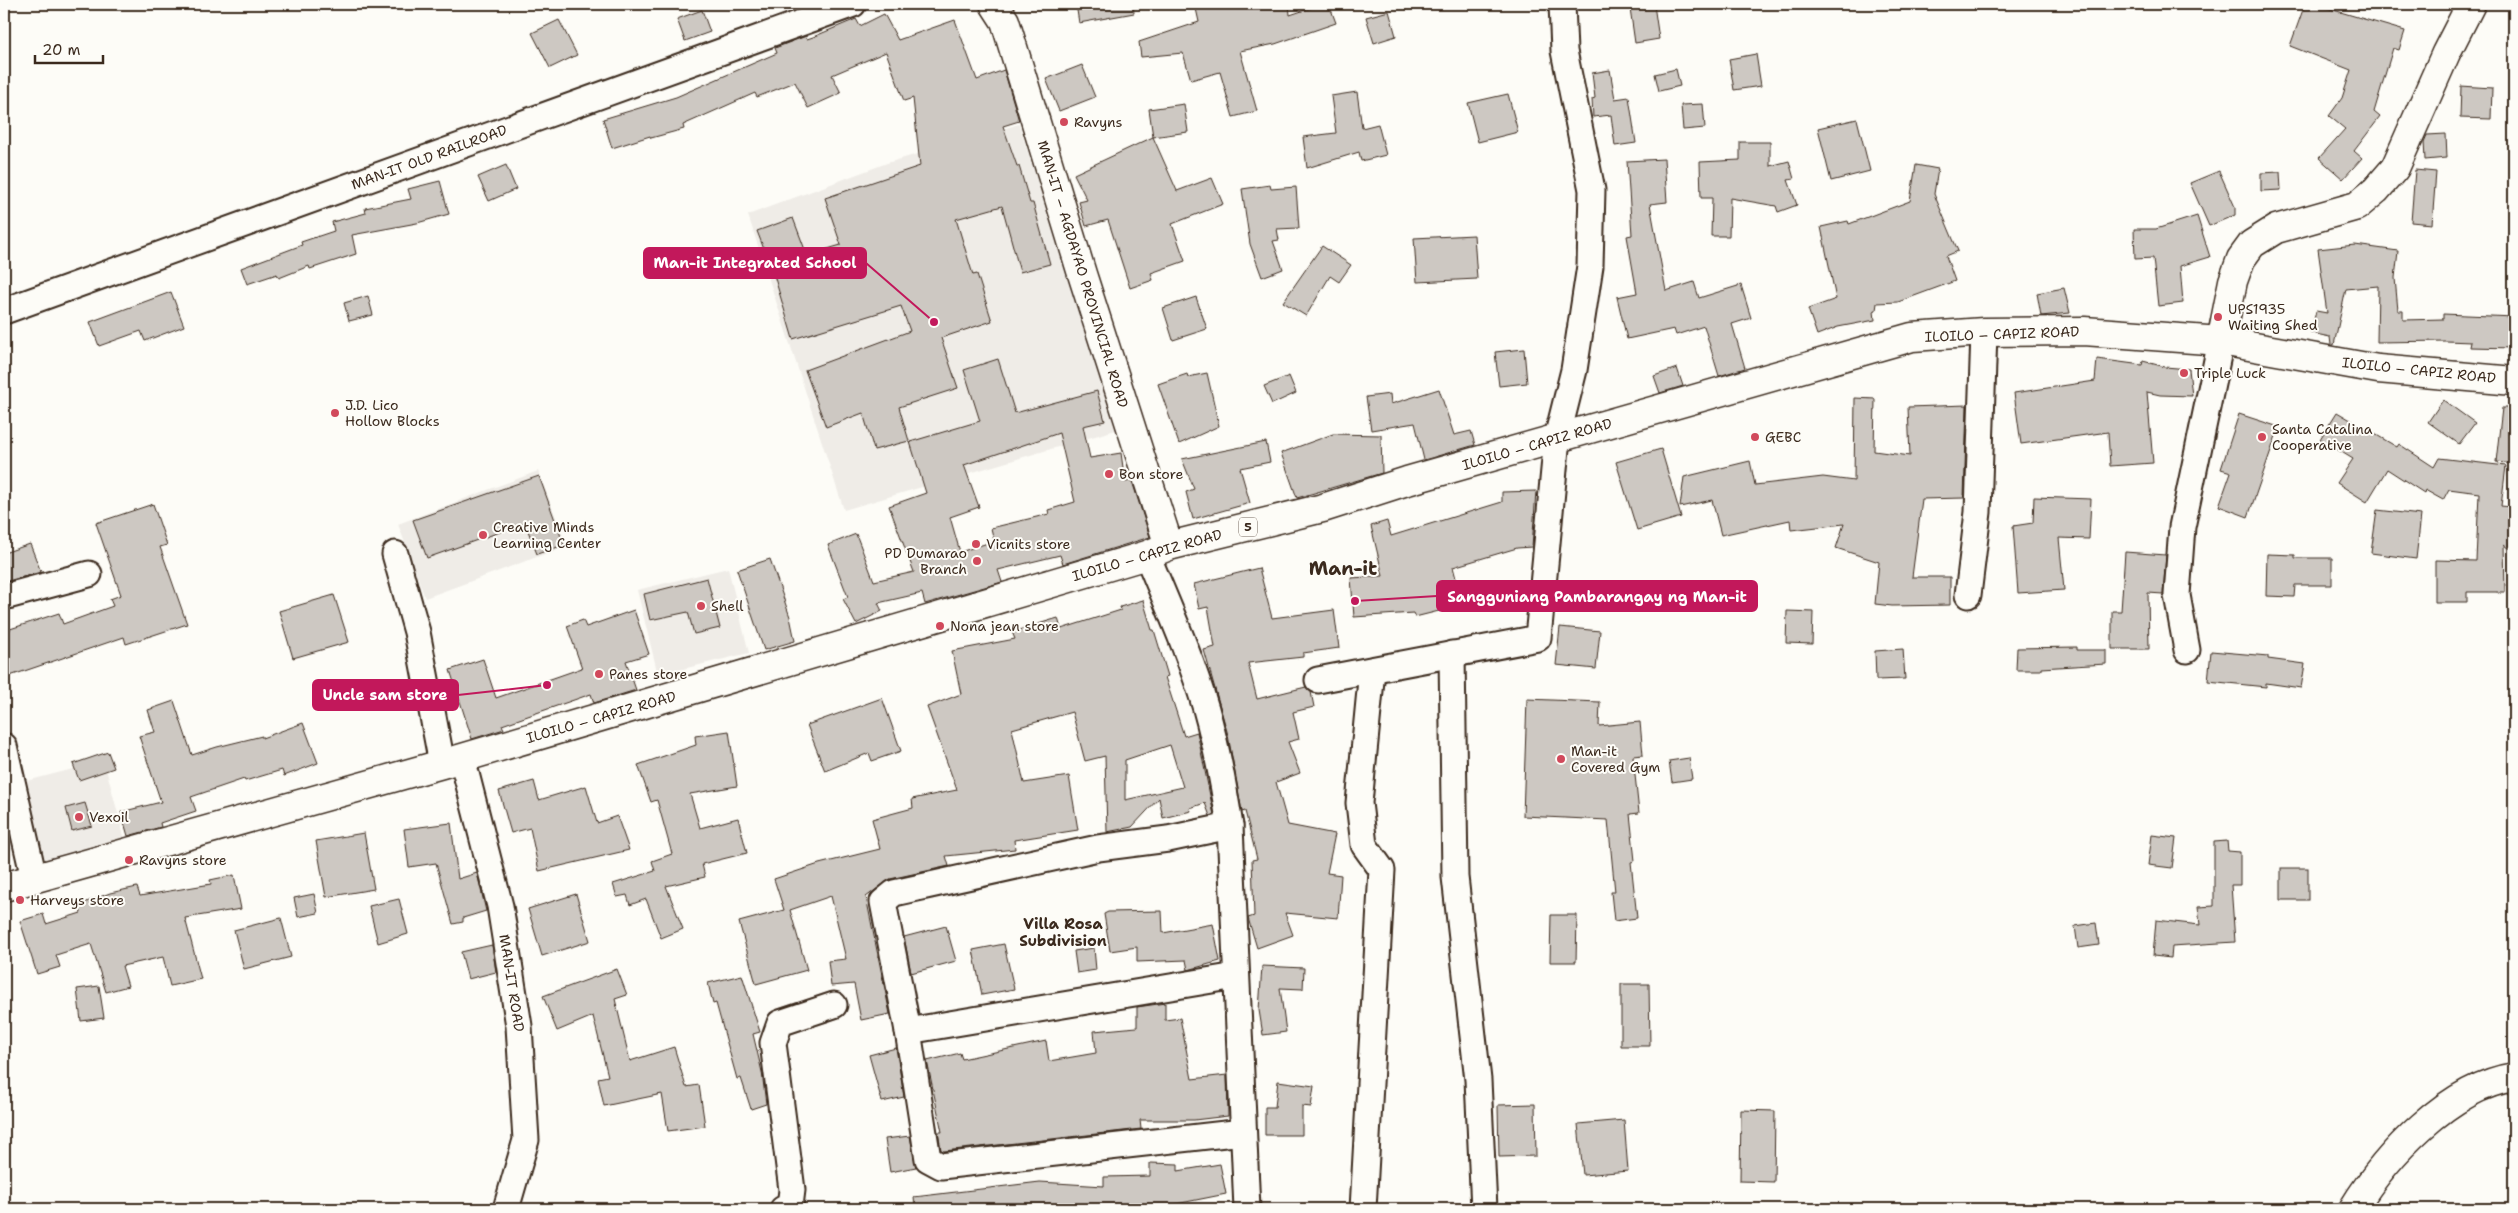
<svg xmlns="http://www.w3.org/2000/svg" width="2518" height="1213" font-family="'Shantell Sans',sans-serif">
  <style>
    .built { fill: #efece7 }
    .building { fill: #cdc8c2; stroke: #3b2a1e; fill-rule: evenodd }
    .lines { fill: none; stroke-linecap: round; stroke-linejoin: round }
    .minor-casing { stroke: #3b2a1e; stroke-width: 29 }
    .tertiary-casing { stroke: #3b2a1e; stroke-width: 31 }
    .secondary-casing { stroke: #3b2a1e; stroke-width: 31 }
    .trunk-casing { stroke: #3b2a1e; stroke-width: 31 }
    .minor { stroke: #fdfcf7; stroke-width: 25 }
    .tertiary { stroke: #fdfcf7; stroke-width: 28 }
    .secondary { stroke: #fdfcf7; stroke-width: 28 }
    .trunk { stroke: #fdfcf7; stroke-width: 28 }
    .poi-dot { fill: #d1495b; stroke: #fdfcf7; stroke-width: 2 }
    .labels { text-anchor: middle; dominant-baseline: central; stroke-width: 4; stroke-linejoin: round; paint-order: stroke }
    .shield { fill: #fdfcf7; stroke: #75695f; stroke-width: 1 }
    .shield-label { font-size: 12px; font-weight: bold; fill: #3b2a1e }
    .poi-label { font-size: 14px; fill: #3b2a1e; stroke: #fdfcf7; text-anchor: start }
    .street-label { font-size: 14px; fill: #3b2a1e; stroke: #fdfcf7 }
    .neighbourhood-label { font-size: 15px; font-weight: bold; fill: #3b2a1e; stroke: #fdfcf7 }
    .district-label { font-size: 19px; font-weight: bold; fill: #3b2a1e; stroke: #fdfcf7 }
    .leader { fill: none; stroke: #c2185b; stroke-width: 2 }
    .callout-dot { fill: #c2185b; stroke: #fdfcf7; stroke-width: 2 }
    .callout { fill: #c2185b; stroke: #c2185b; stroke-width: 2 }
    .callout-label { font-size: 15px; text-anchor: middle; font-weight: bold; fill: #fff }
  </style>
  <rect width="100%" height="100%" fill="#fdfcf7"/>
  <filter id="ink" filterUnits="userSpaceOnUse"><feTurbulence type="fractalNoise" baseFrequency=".02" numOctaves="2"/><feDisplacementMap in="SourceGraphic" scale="10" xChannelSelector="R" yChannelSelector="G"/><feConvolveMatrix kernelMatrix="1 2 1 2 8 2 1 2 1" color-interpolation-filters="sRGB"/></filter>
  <g filter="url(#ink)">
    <!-- built -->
    <g class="built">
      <path d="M1019 124 1119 429 844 510 748 215 887 163Z"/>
      <path d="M538 471 567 546 425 598 398 524Z"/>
      <path d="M728 568 749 653 658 675 637 590Z"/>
      <path d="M104 761 126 844 41 866 19 783Z"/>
    </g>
    <!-- building -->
    <g class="building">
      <path d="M1076 4H1133L1134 13 1079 23Z"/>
      <path d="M1195 4H1289L1290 15 1323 4H1329L1336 23 1275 44 1240 51 1257 111 1233 117 1220 72 1191 80 1183 53 1141 57 1139 42 1199 22Z"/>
      <path d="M2305 4H2313L2405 31 2399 50 2393 48 2374 112 2380 117 2354 151 2362 158 2343 179 2319 158 2345 129 2329 116 2342 98 2351 70 2290 46Z"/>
      <path d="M1654 5 1659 39 1635 43 1630 8Z"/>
      <path d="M702 10 710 32 685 41 677 19Z"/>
      <path d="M1389 11 1396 36 1374 43 1366 17Z"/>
      <path d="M884 14 898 40 955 20 977 80 1004 70 1019 121 1003 126 1017 166H1019L1030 203H1033L1050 264 1020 272 1002 206 956 219 973 275 977 274 992 321 941 338 958 388 899 407 909 441 874 450 863 413 826 427 805 370 910 331 901 306 793 339 774 275 757 231 793 218 807 255 841 245 825 198 920 166 913 98 904 101 886 52 832 75 841 93 808 108 795 82 757 97 755 93 683 125 684 129 651 138 650 136 612 148 603 119 676 97 777 53 775 48 806 36 807 39 813 37 856 19 860 26Z"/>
      <path d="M559 20 577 55 550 68 532 33Z"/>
      <path d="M1756 54 1761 86 1734 90 1729 59Z"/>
      <path d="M1082 65 1095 97 1059 111 1046 79Z"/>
      <path d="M1676 69 1680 86 1659 91 1655 74Z"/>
      <path d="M1610 70 1615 99 1629 97 1636 143 1615 146 1611 115 1593 117 1592 99 1595 98 1592 73Z"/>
      <path d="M2461 86 2492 88 2491 119 2460 118Z"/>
      <path d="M1357 92 1362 128 1378 124 1386 155 1361 161 1359 152 1307 168 1303 137 1336 133 1331 96Z"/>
      <path d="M1508 94 1518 132 1478 142 1468 103Z"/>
      <path d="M1184 104 1188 132 1153 137 1149 109Z"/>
      <path d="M1703 104 1705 128 1683 130 1681 105Z"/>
      <path d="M1857 119 1870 171 1831 181 1818 128Z"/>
      <path d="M2446 134 2447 158 2425 160 2424 142 2427 135Z"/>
      <path d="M1153 137 1177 191 1212 178 1223 204 1172 224 1185 261 1151 273 1153 280 1130 288 1108 220 1086 226 1079 202 1087 200 1074 174Z"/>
      <path d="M1740 142H1770V166L1789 161 1794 179 1788 180 1797 205 1778 212 1776 206 1730 198 1729 236H1711L1712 198H1701L1700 162 1740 160Z"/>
      <path d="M1664 159 1667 202 1650 204 1666 291 1694 282 1699 298 1741 285 1751 318 1732 324 1745 368 1719 376 1704 326 1676 335 1674 329 1627 339 1617 297 1637 293 1627 236 1632 235 1627 161Z"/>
      <path d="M506 165 516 189 489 201 478 177Z"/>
      <path d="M1916 165 1938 169 1934 194 1958 251 1946 256 1955 281 1898 302 1877 303 1876 310 1874 311 1875 320 1838 327 1817 335 1808 309 1836 299 1821 227 1848 221 1849 224 1910 201Z"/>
      <path d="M2415 170 2436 172 2432 224 2411 222Z"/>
      <path d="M2219 171 2235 207V215L2209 226 2190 183Z"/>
      <path d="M2280 172 2281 190 2261 191V173Z"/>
      <path d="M440 181 449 214 417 223 352 235 356 254 310 269 309 266 279 278 277 274 247 284 241 268 302 245 301 242 334 231 332 222 366 213 365 208 411 199 408 189Z"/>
      <path d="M1270 185 1271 189 1296 187 1299 228 1277 229 1279 240 1273 241 1283 269 1262 277 1250 244 1242 189Z"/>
      <path d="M2197 216 2210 257 2180 266 2183 303 2158 306 2153 258 2135 259 2134 229H2156Z"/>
      <path d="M1474 235 1477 279 1417 282 1414 238Z"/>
      <path d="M2355 245 2398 251 2395 278 2398 311H2403V320L2443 319V314L2514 317V348L2470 347 2471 342 2446 341 2377 342 2378 286 2346 289 2334 345H2331L2330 337 2311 333 2316 311 2327 313 2318 249Z"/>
      <path d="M1322 246 1351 265 1339 282 1330 276 1306 316 1283 302Z"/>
      <path d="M2064 288 2070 313 2041 316 2037 293Z"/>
      <path d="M171 292 184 326 145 341 141 331 99 346 90 322Z"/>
      <path d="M368 296 373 315 349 321 344 303Z"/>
      <path d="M1196 297 1207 329 1173 340 1163 308Z"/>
      <path d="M1524 349 1527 383 1499 386 1495 352Z"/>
      <path d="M998 359 1015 413 1097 391 1105 421 1083 426 1090 458 1121 453 1125 482 1132 481 1150 537 1063 564 1060 555 998 570 1002 582 925 604 922 593 878 603 882 611 856 624 843 599 848 597 828 545 856 534 874 581 914 572 889 506 926 493 910 442 980 421 964 370ZM1059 433 1075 502 1048 510 1049 514 991 528 994 541 960 552 950 517 979 507 964 465Z"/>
      <path d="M2097 359 2142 365 2143 361 2165 367 2189 369 2192 396 2160 395 2147 392 2153 463 2110 466 2108 432 2021 444 2014 393 2095 381Z"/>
      <path d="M1677 368 1683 386 1660 393 1654 376Z"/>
      <path d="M1207 373 1219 426 1179 444 1158 384 1187 374 1188 377Z"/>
      <path d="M1289 376 1296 393 1272 404 1264 386Z"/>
      <path d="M1439 389 1454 435 1471 431 1475 445 1424 460 1415 423 1371 430 1366 397 1390 394 1391 404Z"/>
      <path d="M1855 398 1875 399 1874 451 1910 456 1908 407 1967 405 1964 498 1922 499 1912 577H1950V605L1892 606 1875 604 1879 562 1836 548 1844 524 1791 530 1790 520 1721 535 1712 500 1680 507 1684 477 1750 461 1755 485 1823 477 1854 481Z"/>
      <path d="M2443 400 2475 423 2459 444 2428 422Z"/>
      <path d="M2502 408H2514V464L2496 462Z"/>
      <path d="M2337 412 2397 447 2399 444 2434 467 2439 458 2506 466 2501 506 2511 507 2510 527H2514V543H2510L2509 549 2504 545 2505 592H2467V602H2435V560L2476 561 2479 493 2449 489 2443 500 2425 490 2424 493 2387 469 2367 502 2337 483 2353 459 2320 439Z"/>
      <path d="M2239 414 2279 427 2248 517 2219 506 2231 472 2221 469Z"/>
      <path d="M1333 434 1381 435 1382 473 1297 498 1281 453Z"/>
      <path d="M1266 442 1270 462 1240 468 1250 503 1193 519 1186 492 1194 489 1182 459Z"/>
      <path d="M1661 449 1681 517 1637 530 1616 462Z"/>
      <path d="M539 476 564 545 537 554 525 523 427 558 413 520Z"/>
      <path d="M1536 491 1532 547 1517 548 1453 567 1463 605 1415 617 1413 613 1354 617 1351 578 1383 576 1371 526 1387 521 1391 536 1502 502V492Z"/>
      <path d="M2034 497 2091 499 2089 539 2059 538 2064 590 2018 593 2013 526 2033 523Z"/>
      <path d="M153 504 167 545 160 547 187 624 126 644 124 637 4 678V631L59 613 63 624 113 606 110 599 121 595 96 523Z"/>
      <path d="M2377 510 2421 515 2416 559 2371 553Z"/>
      <path d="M30 544 41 572 4 582V553Z"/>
      <path d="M2125 552 2166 555 2163 594 2148 593 2149 649H2112V611H2121Z"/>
      <path d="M2267 554 2295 555V558H2332V585H2295L2294 597 2266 596Z"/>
      <path d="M770 559 790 617 795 641 764 650 737 570Z"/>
      <path d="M1259 568 1272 618 1334 610 1339 648 1303 653V657L1248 663 1257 699 1306 687 1311 692 1314 707 1293 712 1299 739 1288 742 1300 773 1276 782 1288 825 1335 834 1327 873 1341 875 1338 918 1285 913 1293 935 1257 948 1248 918 1254 916 1252 860 1257 859 1245 811 1242 812 1228 735 1204 650 1215 647 1208 607 1199 609 1194 584Z"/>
      <path d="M707 578 720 628 694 634 688 612 650 620 644 594Z"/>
      <path d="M334 595 349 642 293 658 279 611Z"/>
      <path d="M1143 600 1152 630H1154L1168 676 1165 677 1184 736 1197 732 1214 815 1210 816 1205 803 1190 808 1191 811 1163 818 1159 798 1132 827 1107 832 1105 756 1085 761 1072 712 1012 729 1024 783 1069 776 1078 830 1014 840 1015 849 946 856 949 866 890 879 866 897 890 1014 861 1020 854 984 831 986 828 961 846 959 831 896 790 910 807 970 756 984 739 922 784 910 774 879 819 864 880 849 872 819 913 808 912 799 957 790 927 707 961 694 952 651 1015 639 1012 632 1058 618 1061 629 1121 610 1120 607ZM1170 745 1183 787 1125 800V760Z"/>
      <path d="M634 610 649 654 626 661 636 690 594 703 591 694 502 725 504 729 472 739 450 670 483 659 496 698 582 668 567 626 583 620 586 627Z"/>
      <path d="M1787 611 1813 612 1812 644 1786 643Z"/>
      <path d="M1560 627 1600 631 1596 669 1556 665Z"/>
      <path d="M2077 647V650H2106V664L2041 668V670H2016L2017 648Z"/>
      <path d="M1903 649 1905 679 1876 680 1875 651Z"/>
      <path d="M2211 651 2268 656V659L2305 664 2301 688 2266 683V687L2208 681Z"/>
      <path d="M882 698 901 751 872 761 869 753 825 771 807 725Z"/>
      <path d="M1527 699 1600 702 1599 726 1640 722 1643 755 1633 756 1639 813 1630 814 1635 861 1631 862 1637 918 1614 921 1611 892H1615L1608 820 1523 816Z"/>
      <path d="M174 701 192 755 217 747 262 736V738L303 723 318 763 284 776 282 770 245 781 244 779 191 797 196 811 160 823 161 827 128 836 121 812 161 802 139 736 155 732 148 710Z"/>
      <path d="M729 731 737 786 690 794 700 828 738 818 747 853 702 864 705 877 666 886 683 929 661 938 646 899 630 905 627 895 617 897 613 884 655 871 652 861 672 854 657 800 651 802 638 765 696 745 695 736Z"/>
      <path d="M108 752 114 768 79 780 73 764Z"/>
      <path d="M1689 758 1692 779 1672 782 1669 761Z"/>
      <path d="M534 781 539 800 586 786 597 823 617 816 629 850 539 871 530 828 511 833 499 791Z"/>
      <path d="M85 803 92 826 72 831 66 808Z"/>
      <path d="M451 823 458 879 477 873 486 911 463 918V922L453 924 436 863 409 867 404 829Z"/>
      <path d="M364 833 374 889 326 897 316 841Z"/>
      <path d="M2152 835 2176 838 2172 868 2148 865Z"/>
      <path d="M2227 841 2228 851 2240 852V885H2231L2235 942 2172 946 2171 958 2153 956 2156 920 2200 925 2198 907 2214 906V842Z"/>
      <rect x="2281" y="868" width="27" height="32"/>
      <path d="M234 875 241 909 185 918 201 979 170 986 163 957 122 966 128 986 106 992 91 944 56 955 60 967 37 974 20 921 43 914 46 924 81 913 79 905 110 893 137 887 140 896 211 884 210 880Z"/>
      <path d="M314 894 318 913 298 917 294 898Z"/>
      <path d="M576 894 590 941 542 956 528 909Z"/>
      <path d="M399 899 408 934 378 943 369 906Z"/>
      <path d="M1162 911 1163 933 1213 924 1220 961 1188 970 1186 960 1137 962V947L1110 951 1104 914 1108 912Z"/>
      <path d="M1551 915H1577L1576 962H1550Z"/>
      <path d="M281 918 291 957 244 969 234 930Z"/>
      <path d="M2096 923 2099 945 2078 948 2075 926Z"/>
      <path d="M946 926 956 961 911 973 904 937Z"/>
      <path d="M1004 944 1014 989 982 995 973 950Z"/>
      <path d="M492 945 496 972 468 979 461 952Z"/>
      <path d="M1094 948 1096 970 1077 973 1074 951Z"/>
      <path d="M1262 966 1304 968 1303 989 1280 988 1286 1032 1263 1035 1259 1010Z"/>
      <path d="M617 969 627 995 615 999 630 1061 674 1047 686 1087 699 1085 705 1126 668 1131 662 1094 604 1106 598 1078 608 1076 593 1016 557 1031 543 996Z"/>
      <path d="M742 975 760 1032 753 1034 762 1072 766 1104 751 1109 741 1078 737 1079 716 1003 713 1004 708 983Z"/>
      <path d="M1621 984H1649L1650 1046H1621Z"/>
      <path d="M99 986 104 1018 81 1021 77 989Z"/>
      <path d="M1165 1003V1020L1180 1018 1192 1079 1227 1075 1228 1116 1194 1120H1140L1141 1129 944 1151 941 1150 938 1132H942L927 1061 960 1053 962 1059 1046 1041 1049 1061 1096 1053 1094 1031 1137 1027V1007Z"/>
      <path d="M896 1048 904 1097 882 1102 869 1055Z"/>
      <path d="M1278 1081 1314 1086 1311 1107 1302 1106V1135H1265V1107H1275Z"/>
      <path d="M1535 1104 1536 1156 1499 1157 1498 1105Z"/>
      <path d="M1741 1110 1775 1111 1774 1182 1740 1181Z"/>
      <path d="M1624 1120 1628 1171 1583 1175 1578 1124Z"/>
      <path d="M910 1136 916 1167 890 1172 885 1139Z"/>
      <path d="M1150 1163 1178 1164V1171L1220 1164 1226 1194 1176 1204V1209H915L914 1197 1040 1182 1104 1186V1177L1150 1176Z"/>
    </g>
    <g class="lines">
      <defs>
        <g id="minor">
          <path d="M4 311 853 4"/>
          <path d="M395 554 417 632 442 764"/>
          <path d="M1147 555C1168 606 1191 657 1206 709 1217 748 1224 787 1230 826L1247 1209"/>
          <path d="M1968 595 1978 512 1984 332"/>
          <path d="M4 597 89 574"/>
          <path d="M2187 650 2177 595 2182 527 2221 341"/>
          <path d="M1452 654 1455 877 1478 1080 1484 1209"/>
          <path d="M1318 680 1538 638 1557 438 1574 370 1590 266 1592 190 1564 51 1562 4"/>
          <path d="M4 746 34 878"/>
          <path d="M462 758 500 906 519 1026 526 1140 506 1209"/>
          <path d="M1230 826 1168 839 1098 848 894 893 883 902 908 1031 928 1159 941 1166 1243 1132"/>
          <path d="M908 1031 1236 976"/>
          <path d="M783 1209 790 1206 792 1190 773 1043 780 1023 834 1005"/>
          <path d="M1363 1209 1382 870 1364 845 1359 803 1372 670"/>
        </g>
        <g id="tertiary">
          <path d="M994 4 1005 21 1082 274 1169 546"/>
          <path d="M2353 1209C2386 1155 2449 1087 2514 1077"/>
        </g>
        <path id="secondary" d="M2221 341 2233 281 2241 259 2252 244 2276 229 2357 206 2376 190 2395 168 2446 53 2471 4"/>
        <path id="trunk" d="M4 887 442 764 1147 555 1169 546 1323 508 1407 481 1912 337 1984 332 2084 331 2221 341 2378 369 2514 381"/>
      </defs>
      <!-- minor casing -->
      <use href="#minor" class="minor-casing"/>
      <!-- tertiary casing -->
      <use href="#tertiary" class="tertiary-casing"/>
      <!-- secondary casing -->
      <use href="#secondary" class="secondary-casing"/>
      <!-- trunk casing -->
      <use href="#trunk" class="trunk-casing"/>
      <!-- minor -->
      <use href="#minor" class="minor"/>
      <!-- tertiary -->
      <use href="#tertiary" class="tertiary"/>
      <!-- secondary -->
      <use href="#secondary" class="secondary"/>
      <!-- trunk -->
      <use href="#trunk" class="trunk"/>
    </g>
  </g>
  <!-- markers -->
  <g class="poi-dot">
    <circle cx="1064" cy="122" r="5"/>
    <circle cx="2218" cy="317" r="5"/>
    <circle cx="2184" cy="373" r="5"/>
    <circle cx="335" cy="413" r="5"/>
    <circle cx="1755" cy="437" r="5"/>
    <circle cx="2262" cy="437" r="5"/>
    <circle cx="1109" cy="474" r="5"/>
    <circle cx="483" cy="535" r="5"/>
    <circle cx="976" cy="544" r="5"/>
    <circle cx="977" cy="561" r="5"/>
    <circle cx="701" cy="606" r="5"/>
    <circle cx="940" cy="626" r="5"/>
    <circle cx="599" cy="674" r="5"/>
    <circle cx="1561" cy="759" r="5"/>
    <circle cx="79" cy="817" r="5"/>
    <circle cx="129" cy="860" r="5"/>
    <circle cx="20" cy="900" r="5"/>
  </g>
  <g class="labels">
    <!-- shield labels -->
    <rect class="shield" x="1239" y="517.5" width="18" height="19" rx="4"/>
    <g class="shield-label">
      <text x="1248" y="527">5</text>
    </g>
    <!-- poi labels -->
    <g class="poi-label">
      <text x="1074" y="122">Ravyns</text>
      <text x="2228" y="309">UPS1935<tspan x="2228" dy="16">Waiting Shed</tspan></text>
      <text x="2194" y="373">Triple Luck</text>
      <text x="345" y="405">J.D. Lico<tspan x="345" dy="16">Hollow Blocks</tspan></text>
      <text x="2272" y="429">Santa Catalina<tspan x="2272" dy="16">Cooperative</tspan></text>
      <text x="1765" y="437">GEBC</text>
      <text x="1119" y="474">Bon store</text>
      <text x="493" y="527">Creative Minds<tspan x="493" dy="16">Learning Center</tspan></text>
      <text x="986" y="544">Vicnits store</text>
      <text x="967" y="553" text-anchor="end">PD Dumarao<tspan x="967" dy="16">Branch</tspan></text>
      <text x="711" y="606">Shell</text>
      <text x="950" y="626">Nona jean store</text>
      <text x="609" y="674">Panes store</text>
      <text x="1571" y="751">Man-it<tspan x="1571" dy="16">Covered Gym</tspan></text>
      <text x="89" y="817">Vexoil</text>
      <text x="139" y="860">Ravyns store</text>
      <text x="30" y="900">Harveys store</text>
    </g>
    <!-- street labels -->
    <g class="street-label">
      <text transform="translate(429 157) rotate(-20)">MAN-IT OLD RAILROAD</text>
      <text transform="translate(1083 274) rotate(73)">MAN-IT – AGDAYAO PROVINCIAL ROAD</text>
      <text transform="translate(2002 334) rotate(-2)">ILOILO – CAPIZ ROAD</text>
      <text transform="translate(2419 370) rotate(6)">ILOILO – CAPIZ ROAD</text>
      <text transform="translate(1537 444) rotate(-16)">ILOILO – CAPIZ ROAD</text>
      <text transform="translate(1147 555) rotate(-16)">ILOILO – CAPIZ ROAD</text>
      <text transform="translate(601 717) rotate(-16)">ILOILO – CAPIZ ROAD</text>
      <text transform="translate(512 983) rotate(81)">MAN-IT ROAD</text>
    </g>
    <!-- neighbourhood labels -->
    <g class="neighbourhood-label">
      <text x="1063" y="924">Villa Rosa<tspan x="1063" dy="17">Subdivision</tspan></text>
    </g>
    <!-- district labels -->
    <g class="district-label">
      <text x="1343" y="568">Man-it</text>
    </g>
  </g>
  <!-- callouts -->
  <path class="leader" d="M934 322L866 263M1355 601L1437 596M547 685L458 695"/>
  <g class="callout-dot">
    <circle cx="934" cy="322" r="5"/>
    <circle cx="1355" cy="601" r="5"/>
    <circle cx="547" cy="685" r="5"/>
  </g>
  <g class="callout">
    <rect x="644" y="248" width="222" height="30" rx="5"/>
    <rect x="1437" y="581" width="320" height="30" rx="5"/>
    <rect x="313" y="680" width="145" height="30" rx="5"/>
  </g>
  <g class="callout-label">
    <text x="755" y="268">Man-it Integrated School</text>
    <text x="1597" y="602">Sangguniang Pambarangay ng Man-it</text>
    <text x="385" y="700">Uncle sam store</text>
  </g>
  <!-- margin -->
  <rect width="2518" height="1213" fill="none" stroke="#fdfcf7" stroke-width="20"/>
  <rect x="10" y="10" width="2498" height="1193" fill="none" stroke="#3b2a1e" stroke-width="2" filter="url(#ink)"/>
  <!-- scale -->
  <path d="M35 55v8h68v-8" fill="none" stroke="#3b2a1e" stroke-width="2.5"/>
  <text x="42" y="55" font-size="15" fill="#3b2a1e" stroke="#fdfcf7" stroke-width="4" paint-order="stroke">20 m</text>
</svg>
